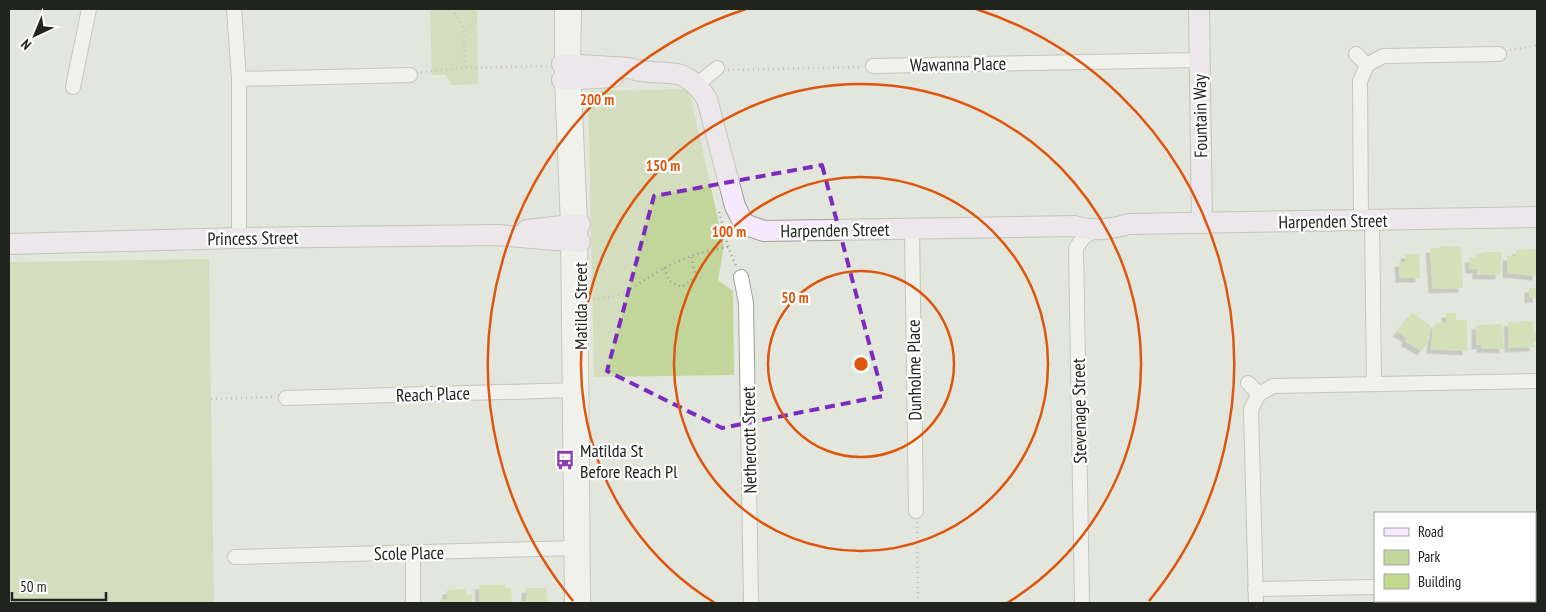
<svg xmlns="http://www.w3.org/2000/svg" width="1546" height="612" font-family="'PT Sans Narrow',sans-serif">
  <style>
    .green { fill: #c2d59b }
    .building { fill: #c1d98d; filter: url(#shadow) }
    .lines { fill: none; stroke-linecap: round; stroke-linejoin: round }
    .street-casing { stroke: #9fa299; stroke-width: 16 }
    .secondary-casing { stroke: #9fa299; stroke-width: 22 }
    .path { stroke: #9c9f98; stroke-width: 2.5; stroke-dasharray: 1 4; stroke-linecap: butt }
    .street { stroke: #fff; stroke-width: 14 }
    .secondary { stroke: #f6e8fd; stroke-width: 20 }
    .marked { fill: none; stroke: #7b2cbf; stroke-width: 4; stroke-dasharray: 10 6; stroke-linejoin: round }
    .ring { fill: none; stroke: #de560d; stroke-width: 2.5 }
    .labels { text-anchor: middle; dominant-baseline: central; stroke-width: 4.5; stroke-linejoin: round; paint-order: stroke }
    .street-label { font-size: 18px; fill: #21231f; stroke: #fff }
    .poi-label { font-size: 18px; fill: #21231f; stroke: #fff; text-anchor: start }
    .centre { fill: #de560d; stroke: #fff; stroke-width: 2.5 }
    .ring-label { font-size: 15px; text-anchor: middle; font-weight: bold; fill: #de560d; stroke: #fff; stroke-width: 4.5; stroke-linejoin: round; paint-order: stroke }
  </style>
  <defs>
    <filter id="shadow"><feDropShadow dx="-4.5" dy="4.5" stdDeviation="0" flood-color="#0004"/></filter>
  </defs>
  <rect width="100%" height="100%" fill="#e3e6dd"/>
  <!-- green -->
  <g class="green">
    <path d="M430 9H477L478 84 451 85 446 75H432Z"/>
    <path d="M689 89 724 246 718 280 733 291 734 375 594 377 588 91Z"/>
    <path d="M209 259 214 603H9V262Z"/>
  </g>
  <!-- building -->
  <g class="building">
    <path d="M1440 246 1461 247 1463 288 1433 289 1430 248H1440Z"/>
    <path d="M1537 249V276L1507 273V256H1516V250Z"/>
    <path d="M1488 252H1502L1500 275H1477V269H1470L1469 258H1475V254Z"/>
    <path d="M1405 254H1419L1420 278H1400L1399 262H1405Z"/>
    <rect x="1529" y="288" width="8" height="10"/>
    <path d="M1412 313 1430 325 1429 340 1422 351 1405 341 1407 338 1397 332Z"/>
    <path d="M1446 313H1456V320H1467V351L1431 349 1433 326 1436 323H1446Z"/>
    <path d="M1533 321 1534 332H1537V342H1534V347L1509 348 1508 322Z"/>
    <path d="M1502 324 1504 349 1481 348V345H1476V325Z"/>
    <path d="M479 585H505V588H511L512 603 480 602Z"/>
    <path d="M528 588H546L548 603H522V601H526V589Z"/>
    <path d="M466 589V595L472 594V603H440V599H447V590Z"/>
  </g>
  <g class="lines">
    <defs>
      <g id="street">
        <path d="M234 9 239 79V238"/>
        <path d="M562 9V80L568 225 572 603"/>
        <path d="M574 9 573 64 580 224 583 603"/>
        <path d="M1356 54 1367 65"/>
        <path d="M873 66 1199 60"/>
        <path d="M239 79 410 75"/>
        <path d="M698 84 717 68"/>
        <path d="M73 87 89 9"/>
        <path d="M1372 220 1374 384"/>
        <path d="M1361 221 1360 81 1367 65 1383 56 1499 54"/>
        <path d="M912 229 916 511"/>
        <path d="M741 277 746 303 751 603"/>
        <path d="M1248 383 1259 394"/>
        <path d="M286 398 577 390"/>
        <path d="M413 554V603"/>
        <path d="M235 557 579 548"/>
        <path d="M1255 589 1375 587"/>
        <path d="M1506 601 1512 603"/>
        <path d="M1082 603 1076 248 1083 238 1096 229"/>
        <path d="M1256 603 1251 409 1259 394 1273 386 1537 381"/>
      </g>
      <g id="secondary">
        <path d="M1199 9 1202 223"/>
        <path d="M562 64 629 68C664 80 681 59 707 99L735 206 744 224 764 231 1075 226C1092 232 1112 229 1129 224L1537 217"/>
        <path d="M562 80 613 77"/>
        <path d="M527 230 580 224"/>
        <path d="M9 244 239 238 498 235 580 242"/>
      </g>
    </defs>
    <!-- street casing -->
    <use href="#street" class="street-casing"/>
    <!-- secondary casing -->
    <use href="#secondary" class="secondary-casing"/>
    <!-- path -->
    <g class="path">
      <path d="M452 9 464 28 465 68"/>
      <path d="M1510 50 1537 45"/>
      <path d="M728 70 860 67"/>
      <path d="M421 72 465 68 548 66"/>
      <path d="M719 212 728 247 736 266"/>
      <path d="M664 268 669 281 682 287 696 277 691 255"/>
      <path d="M593 299C622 298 632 287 656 273 678 259 702 251 728 247"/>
      <path d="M211 399 274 397"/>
      <path d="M917 522 918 603"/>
    </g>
    <!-- street -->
    <use href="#street" class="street"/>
    <!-- secondary -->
    <use href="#secondary" class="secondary"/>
  </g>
  <!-- marked area -->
  <path d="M0 0H1546V612H0ZM822 165 883 396 722 428 607 371 654 196Z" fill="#e3e6dd" fill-opacity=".55" fill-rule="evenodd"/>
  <path class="marked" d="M822 165 883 396 722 428 607 371 654 196Z"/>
  <!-- distance rings -->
  <g class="ring">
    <circle cx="861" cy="364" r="93"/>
    <circle cx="861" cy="364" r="187"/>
    <path d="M715 603A280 280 0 1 1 1007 603"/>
    <path d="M573 601A373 373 0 0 1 746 9M976 9A373 373 0 0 1 1149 601"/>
  </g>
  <!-- icons -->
  <defs>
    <symbol id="bus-bare" viewBox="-9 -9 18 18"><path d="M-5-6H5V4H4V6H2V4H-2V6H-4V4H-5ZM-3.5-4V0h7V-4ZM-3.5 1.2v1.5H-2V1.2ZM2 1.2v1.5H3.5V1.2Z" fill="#8c3eaf" stroke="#fff" stroke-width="2.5" paint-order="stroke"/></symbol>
  </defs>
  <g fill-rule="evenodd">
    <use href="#bus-bare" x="551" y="446" width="28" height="28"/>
  </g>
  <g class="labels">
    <!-- street labels -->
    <g class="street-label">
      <text transform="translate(958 64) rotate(-1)">Wawanna Place</text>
      <text transform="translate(1200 116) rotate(-91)">Fountain Way</text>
      <text transform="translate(1333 221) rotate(-1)">Harpenden Street</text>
      <text transform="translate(835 230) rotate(-1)">Harpenden Street</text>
      <text transform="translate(253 238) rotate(-1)">Princess Street</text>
      <text transform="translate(580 306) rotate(-90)">Matilda Street</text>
      <text transform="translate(914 370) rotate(-91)">Dunholme Place</text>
      <text transform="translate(433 394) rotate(-2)">Reach Place</text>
      <text transform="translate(1079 411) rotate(-91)">Stevenage Street</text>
      <text transform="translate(749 440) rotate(-91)">Nethercott Street</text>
      <text transform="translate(409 553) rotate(-1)">Scole Place</text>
    </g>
    <!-- poi labels -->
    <g class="poi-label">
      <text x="580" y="450">Matilda St<tspan x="580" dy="21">Before Reach Pl</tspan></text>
    </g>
  </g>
  <circle cx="861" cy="364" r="8" class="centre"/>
  <g class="ring-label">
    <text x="597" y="105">200 m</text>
    <text x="663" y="171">150 m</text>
    <text x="729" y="237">100 m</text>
    <text x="795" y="303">50 m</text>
  </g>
  <!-- border -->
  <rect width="1546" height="612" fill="none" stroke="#21231f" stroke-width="20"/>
  <!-- legend -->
  <rect x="1374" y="512" width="162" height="90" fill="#ffffff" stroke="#a6a7a5"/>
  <rect x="1384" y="528" width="25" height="8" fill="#f6e8fd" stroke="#a6a7a5"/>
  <text x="1418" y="537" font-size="15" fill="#21231f">Road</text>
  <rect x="1384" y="550" width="25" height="15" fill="#c2d59b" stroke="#a6a7a5"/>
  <text x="1418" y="562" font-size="15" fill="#21231f">Park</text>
  <rect x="1384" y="574" width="25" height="15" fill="#c1d98d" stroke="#a6a7a5"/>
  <text x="1418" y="587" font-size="15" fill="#21231f">Building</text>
  <!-- north arrow -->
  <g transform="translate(35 35) rotate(224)" stroke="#ffffff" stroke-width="4" paint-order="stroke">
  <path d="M0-4L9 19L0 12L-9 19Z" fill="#21231f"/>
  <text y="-8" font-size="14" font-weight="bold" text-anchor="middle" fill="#21231f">N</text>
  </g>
  <!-- scale -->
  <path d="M12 592v8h94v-8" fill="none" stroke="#21231f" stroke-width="2.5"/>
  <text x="20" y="592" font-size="15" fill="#21231f" stroke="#ffffff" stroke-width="4" paint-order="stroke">50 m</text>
</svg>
